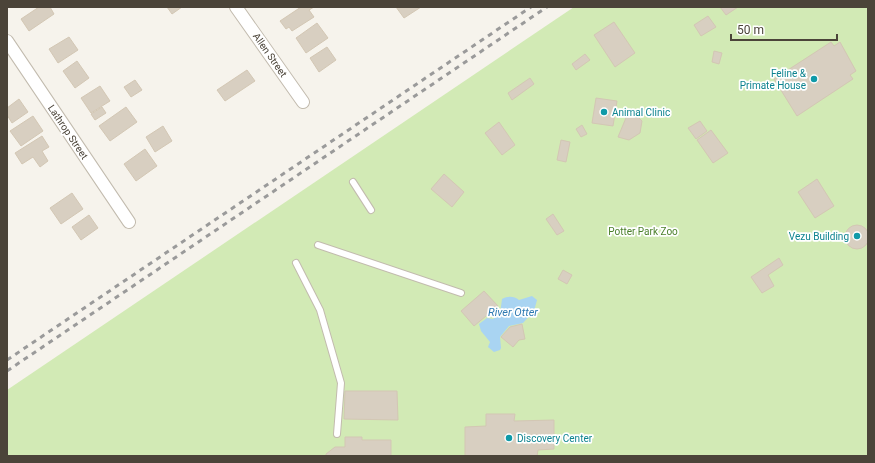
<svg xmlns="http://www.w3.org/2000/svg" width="875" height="463" font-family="Roboto,sans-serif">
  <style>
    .green { fill: #d2eab5 }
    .water { fill: #a9d4f2 }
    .building { fill: #d8cfc1; stroke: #d3c7b4 }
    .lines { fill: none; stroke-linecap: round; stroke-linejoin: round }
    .lane-casing { stroke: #c2bbae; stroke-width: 8 }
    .street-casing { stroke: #c2bbae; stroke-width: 14 }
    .lane { stroke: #fff; stroke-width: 6 }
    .street { stroke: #fff; stroke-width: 12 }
    .rail { stroke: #9a9a9a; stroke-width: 3; stroke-dasharray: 5 5; stroke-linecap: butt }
    .culture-dot { fill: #0f9aa8; stroke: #fff; stroke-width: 1.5 }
    .labels { text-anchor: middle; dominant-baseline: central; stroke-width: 3.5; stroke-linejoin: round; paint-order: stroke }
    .street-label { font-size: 10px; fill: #4b4439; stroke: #fff }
    .culture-label { font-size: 10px; fill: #0d838f; stroke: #fff; text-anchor: end }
    .park-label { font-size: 10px; fill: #4a7f2a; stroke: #fff }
    .water-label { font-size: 11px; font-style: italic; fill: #2e7ab2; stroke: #fff }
  </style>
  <rect width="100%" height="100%" fill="#f6f3ec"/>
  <!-- green -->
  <path class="green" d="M574 7H868V456H7V390Z"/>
  <!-- water -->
  <path class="water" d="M532 296 537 300 534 311 523 323 509 326 500 337 501 348 500 350 494 352 488 347 490 342 481 331 479 324 487 318 493 319 500 314 502 299C508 296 514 296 519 300Z"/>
  <!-- building -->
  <g class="building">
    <path d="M39 7H50L54 14 29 31 21 19Z"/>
    <path d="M167 7H182L172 14Z"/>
    <path d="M301 7H314L309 10 314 17 292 31 289 27 286 29 280 21Z"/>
    <path d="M396 7H421L404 18Z"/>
    <path d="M720 7H738L726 15Z"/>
    <path d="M708 16 716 27 701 36 694 25Z"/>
    <path d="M614 22 635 53 615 67 594 35Z"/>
    <path d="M317 23 328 38 306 53 296 38Z"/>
    <path d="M69 37 78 50 58 63 49 49Z"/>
    <path d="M831 42 834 46 840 42 856 71 850 75 853 79 797 116 774 79Z"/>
    <path d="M327 47 336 60 319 72 310 58Z"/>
    <path d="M714 51 722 53 719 64 712 62Z"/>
    <path d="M585 54 590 60 576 70 572 64Z"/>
    <path d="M77 61 89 78 75 88 63 71Z"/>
    <path d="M247 70 255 81 225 101 217 90Z"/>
    <path d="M530 78 534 84 512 100 508 93Z"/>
    <path d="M135 80 142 90 131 97 124 87Z"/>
    <path d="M100 86 110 101 91 113 81 98Z"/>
    <path d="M596 98 617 101 613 126 592 123Z"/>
    <path d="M19 99 28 112 12 123 7 115V108Z"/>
    <path d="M102 107 106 113 95 120 91 114Z"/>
    <path d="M126 107 137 122 110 141 99 126Z"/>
    <path d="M628 113 635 114 642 121 640 133 629 140 618 137Z"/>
    <path d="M33 116 43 131 21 146 10 131Z"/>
    <path d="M700 121 707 131 696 139 688 128Z"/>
    <path d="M499 122 515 145 502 155 485 133Z"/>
    <path d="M582 125 587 134 581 137 576 129Z"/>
    <path d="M163 126 172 141 155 152 146 137Z"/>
    <path d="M711 130 728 153 713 163 697 140Z"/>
    <path d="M42 136 49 147 42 151 48 161 40 167 33 157 22 164 15 153Z"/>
    <path d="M561 140 570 142 566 162 557 160Z"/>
    <path d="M145 149 157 166 136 181 124 164Z"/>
    <path d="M444 174 464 192 452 207 431 189Z"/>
    <path d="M817 179 834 206 815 218 798 192Z"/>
    <path d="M72 193 83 209 61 224 50 208Z"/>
    <path d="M553 214 564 231 557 235 546 219Z"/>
    <path d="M89 215 98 228 81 240 72 227Z"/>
    <circle cx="857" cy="237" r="12"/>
    <path d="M779 258 783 265 768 275 774 286 762 293 751 277Z"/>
    <path d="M563 270 572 275 567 284 558 279Z"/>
    <path d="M484 291 498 306 474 326 461 311Z"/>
    <path d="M522 324 525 339 519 340 513 347 501 337 510 327Z"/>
    <path d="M345 391H397L398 420 344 419Z"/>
    <path d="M486 414H515L514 421 554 420V449L538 450 537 456H465V427L486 426Z"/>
    <path d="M345 437H362V440H391V456H326V454L335 447H345Z"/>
  </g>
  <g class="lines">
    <defs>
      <g id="lane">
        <path d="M353 182 371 210"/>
        <path d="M318 245 461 293"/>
        <path d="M296 263 320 310 341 383 337 434"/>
      </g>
      <g id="street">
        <path d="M236 7 303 102"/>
        <path d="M7 41 129 222"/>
      </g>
    </defs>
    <!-- lane casing -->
    <use href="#lane" class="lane-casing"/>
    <!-- street casing -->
    <use href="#street" class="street-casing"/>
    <!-- lane -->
    <use href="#lane" class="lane"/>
    <!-- street -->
    <use href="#street" class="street"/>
    <!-- rail -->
    <g class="rail">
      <path d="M7 360 531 7"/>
      <path d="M7 371 547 7"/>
    </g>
  </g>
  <!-- markers -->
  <g class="culture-dot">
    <circle cx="814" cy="79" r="4"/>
    <circle cx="604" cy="112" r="4"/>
    <circle cx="857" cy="236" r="4"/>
    <circle cx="509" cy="438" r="4"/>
  </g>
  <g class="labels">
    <!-- street labels -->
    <g class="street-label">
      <text transform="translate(270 55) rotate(55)">Allen Street</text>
      <text transform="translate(68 132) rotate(56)">Lathrop Street</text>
    </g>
    <!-- culture labels -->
    <g class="culture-label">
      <text x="806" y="73">Feline &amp;<tspan x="806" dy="12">Primate House</tspan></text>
      <text x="612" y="112" text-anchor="start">Animal Clinic</text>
      <text x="849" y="236">Vezu Building</text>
      <text x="517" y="438" text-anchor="start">Discovery Center</text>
    </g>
    <!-- park labels -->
    <g class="park-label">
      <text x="643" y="231">Potter Park Zoo</text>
    </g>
    <!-- water labels -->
    <g class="water-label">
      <text x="513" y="312">River Otter</text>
    </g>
  </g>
  <!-- border -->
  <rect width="875" height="463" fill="none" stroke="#4b4439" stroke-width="16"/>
  <!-- scale -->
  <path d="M731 34v6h106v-6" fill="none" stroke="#4b4439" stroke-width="2"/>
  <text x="737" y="34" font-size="12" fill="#4b4439" stroke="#ffffff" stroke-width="3" paint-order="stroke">50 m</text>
</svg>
